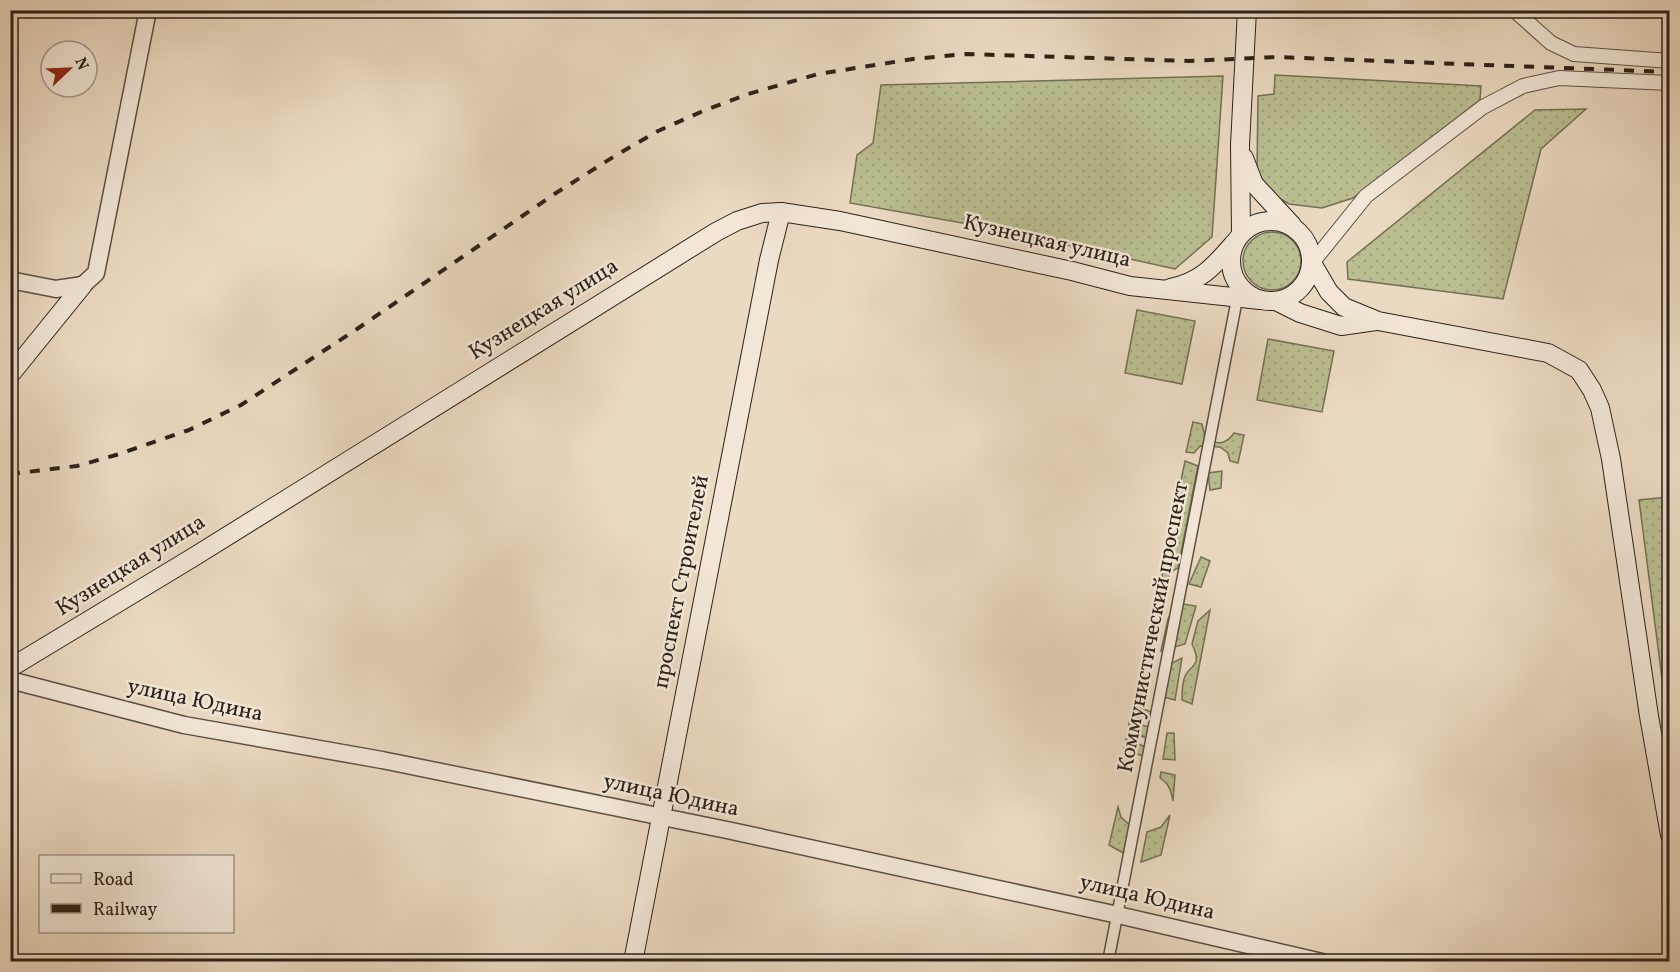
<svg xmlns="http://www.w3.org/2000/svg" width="1680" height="972" font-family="Vollkorn,serif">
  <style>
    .grass { fill: url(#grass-dots); stroke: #747055; stroke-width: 1.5 }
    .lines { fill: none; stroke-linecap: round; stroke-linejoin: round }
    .pedestrian-casing { stroke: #5c4f43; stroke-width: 13 }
    .minor-casing { stroke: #5c4f43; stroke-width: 16 }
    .tertiary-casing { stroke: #5c4f43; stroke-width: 19 }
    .secondary-casing { stroke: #2d2119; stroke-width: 20 }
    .pedestrian { stroke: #f2e7d7; stroke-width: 10 }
    .minor { stroke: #f2e7d7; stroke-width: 14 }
    .tertiary { stroke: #f2e7d7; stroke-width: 16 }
    .secondary { stroke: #f2e7d7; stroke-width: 18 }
    .rail { stroke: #2d2119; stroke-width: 4; stroke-dasharray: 10 10; stroke-linecap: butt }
    .labels { text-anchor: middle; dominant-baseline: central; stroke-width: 5; stroke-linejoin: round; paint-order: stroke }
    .street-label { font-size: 22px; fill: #2d2119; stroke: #f2e7d7 }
  </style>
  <defs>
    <pattern id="grass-dots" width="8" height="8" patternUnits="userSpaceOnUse" patternTransform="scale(1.5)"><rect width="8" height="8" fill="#babe91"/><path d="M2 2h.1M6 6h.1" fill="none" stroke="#a0a37c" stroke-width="1.8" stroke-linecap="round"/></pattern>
  </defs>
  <rect width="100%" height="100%" fill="#ebdac2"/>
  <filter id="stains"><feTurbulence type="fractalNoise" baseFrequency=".00333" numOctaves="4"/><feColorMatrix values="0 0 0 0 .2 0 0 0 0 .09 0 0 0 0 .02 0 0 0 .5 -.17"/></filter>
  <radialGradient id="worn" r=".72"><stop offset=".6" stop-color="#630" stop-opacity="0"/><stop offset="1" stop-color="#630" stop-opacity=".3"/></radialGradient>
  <!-- grass -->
  <g class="grass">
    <path d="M1275 75 1481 86 1480 100 1353 198 1322 208 1289 204 1269 192 1257 173 1258 96 1274 94Z"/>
    <path d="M1223 76 1212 237 1175 269 990 228 850 203 857 155 873 143 881 85Z"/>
    <path d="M1586 109 1541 149 1503 299 1348 279 1347 262 1535 110Z"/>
    <circle cx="1272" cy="261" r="29"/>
    <path d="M1137 310 1195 321 1182 384 1125 373Z"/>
    <path d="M1268 339 1334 351 1322 412 1257 400Z"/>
    <path d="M1193 422 1202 424C1204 443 1223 450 1234 433L1244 435 1238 463 1230 461 1228 453 1220 447 1200 446 1194 453 1186 452Z"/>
    <path d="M1185 461 1198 466 1178 568 1172 571 1165 582 1161 581Z"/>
    <path d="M1222 471 1221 488 1210 490 1208 473Z"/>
    <path d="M1669 497H1670L1669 733 1639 500Z"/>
    <path d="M1201 557 1210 561 1201 587 1189 584Z"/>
    <path d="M1176 603 1196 606 1185 644 1161 651 1168 619Z"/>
    <path d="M1210 610 1192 704 1182 700C1182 693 1182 686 1184 679 1188 664 1204 669 1192 644L1198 621Z"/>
    <path d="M1182 658 1175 700 1163 697 1162 668Z"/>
    <path d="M1133 705 1154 713 1153 722 1132 716Z"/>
    <path d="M1129 722 1158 729 1154 741 1128 731Z"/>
    <path d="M1167 733H1174L1175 760 1163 759Z"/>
    <path d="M1126 739 1146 747 1145 757 1124 749Z"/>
    <path d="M1161 772 1175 775 1173 801C1171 790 1169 784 1160 778Z"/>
    <path d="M1118 807 1121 817 1132 827 1127 855 1109 845Z"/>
    <path d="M1170 815 1161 855 1141 862 1147 832 1161 827Z"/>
  </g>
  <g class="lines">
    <defs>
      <path id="pedestrian" d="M1108 962 1237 299"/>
      <g id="minor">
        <path d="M1514 10 1551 43 1574 54 1670 61"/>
        <path d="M1312 263 1366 196 1483 107 1523 86 1559 78 1670 83"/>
      </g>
      <g id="tertiary">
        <path d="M10 280 56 289 83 285 96 273 148 10"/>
        <path d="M10 680 184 725 382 760 727 830 1118 915 1322 962"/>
      </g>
      <g id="secondary">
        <path d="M1244 158 1254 184 1292 225"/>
        <circle cx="1271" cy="261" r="40"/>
        <path d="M1241 233 1240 145 1247 10"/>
        <path d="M1312 263 1329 292 1344 307 1378 321 1548 353 1579 370 1592 390 1600 408 1611 459 1649 716 1670 835"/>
        <path d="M1170 288C1201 282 1214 266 1234 243"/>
        <path d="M1276 301 1300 313 1341 326 1376 321"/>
        <path d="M10 375 83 285"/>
        <path d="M10 668 192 558 716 232 737 221 762 213 781 212 840 221 1072 271 1130 286 1260 300"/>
        <path d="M633 962 769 260 781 212"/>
      </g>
    </defs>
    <!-- pedestrian casing -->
    <use href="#pedestrian" class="pedestrian-casing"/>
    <!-- minor casing -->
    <use href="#minor" class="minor-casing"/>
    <!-- tertiary casing -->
    <use href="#tertiary" class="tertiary-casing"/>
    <!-- secondary casing -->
    <use href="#secondary" class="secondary-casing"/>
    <!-- pedestrian -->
    <use href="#pedestrian" class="pedestrian"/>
    <!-- minor -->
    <use href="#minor" class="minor"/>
    <!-- tertiary -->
    <use href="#tertiary" class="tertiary"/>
    <!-- secondary -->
    <use href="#secondary" class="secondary"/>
    <!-- rail -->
    <path class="rail" d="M10 474 77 466 116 455 189 430 241 405 357 329 556 193 618 154 658 131 703 111 748 94 818 74 913 59 966 54 1189 61 1277 57 1670 72"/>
  </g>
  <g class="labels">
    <!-- street labels -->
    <g class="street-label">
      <text transform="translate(1047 242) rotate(13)">Кузнецкая улица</text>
      <text transform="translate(544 310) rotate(-32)">Кузнецкая улица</text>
      <text transform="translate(131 566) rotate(-32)">Кузнецкая улица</text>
      <text transform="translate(682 582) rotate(-79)">проспект Строителей</text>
      <text transform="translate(1154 627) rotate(-79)">Коммунистический проспект</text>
      <text transform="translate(195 701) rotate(12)">улица Юдина</text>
      <text transform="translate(671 796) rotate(12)">улица Юдина</text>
      <text transform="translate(1147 898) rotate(13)">улица Юдина</text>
    </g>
  </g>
  <!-- margin -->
  <rect width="1680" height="972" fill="none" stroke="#ebdac2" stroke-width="36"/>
  <rect x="12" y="12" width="1656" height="948" fill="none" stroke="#2d2119" stroke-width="3"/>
  <rect x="18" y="18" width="1644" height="936" fill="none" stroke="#2d2119" stroke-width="1.5"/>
  <!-- legend -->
  <rect x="39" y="855" width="195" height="78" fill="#f2e7d7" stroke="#a3988b" stroke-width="1.5"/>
  <rect x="51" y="874" width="30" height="9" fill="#f2e7d7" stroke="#a3988b" stroke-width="1.5"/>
  <text x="93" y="885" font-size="18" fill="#2d2119">Road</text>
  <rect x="51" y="904" width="30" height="9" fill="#2d2119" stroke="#a3988b" stroke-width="1.5"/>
  <text x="93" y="915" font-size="18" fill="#2d2119">Railway</text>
  <!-- north arrow -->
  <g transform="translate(69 69) rotate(67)"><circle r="28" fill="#f2e7d7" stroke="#a3988b" stroke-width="1.5"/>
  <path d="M0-4.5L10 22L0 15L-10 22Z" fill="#8f2418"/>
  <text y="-9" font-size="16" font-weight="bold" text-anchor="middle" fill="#2d2119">N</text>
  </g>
  <rect width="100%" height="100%" filter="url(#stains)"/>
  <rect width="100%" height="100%" fill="url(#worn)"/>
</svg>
